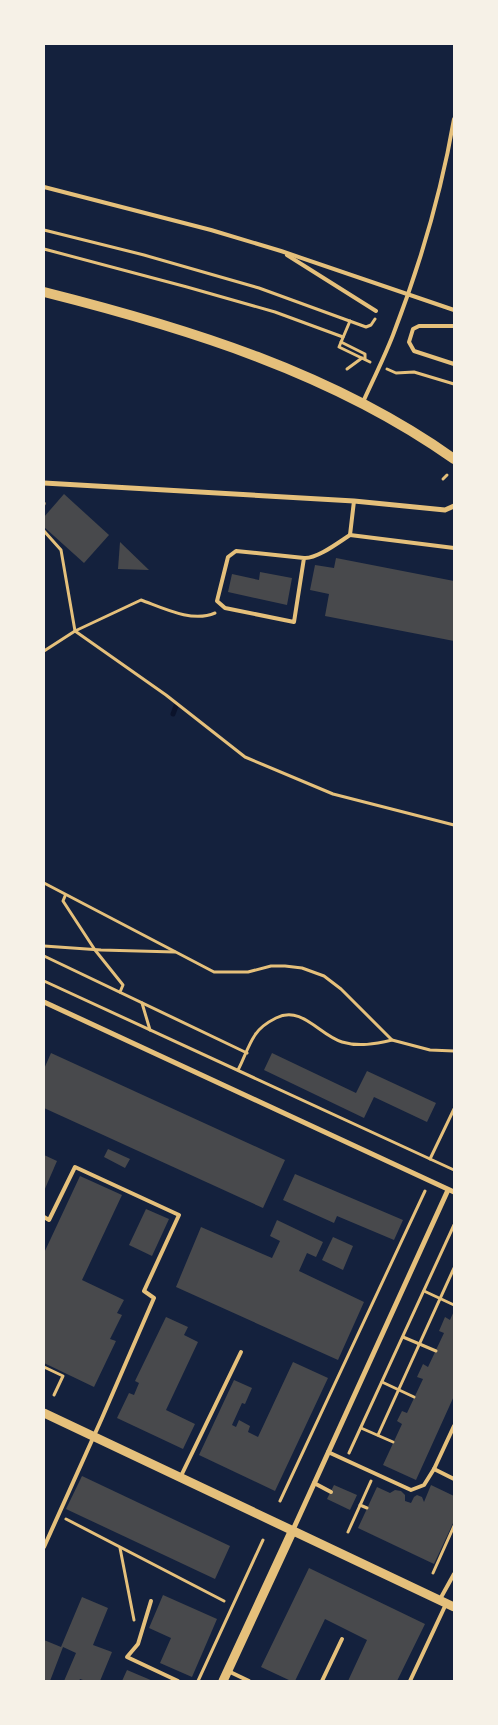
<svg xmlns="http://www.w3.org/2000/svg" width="498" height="1725" font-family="Georgia,serif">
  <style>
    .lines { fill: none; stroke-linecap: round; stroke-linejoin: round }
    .stream { stroke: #0b132b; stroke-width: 5 }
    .building { fill: #48494c }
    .path { stroke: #e5c07b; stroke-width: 3 }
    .service { stroke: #e5c07b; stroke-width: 4 }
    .minor { stroke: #e5c07b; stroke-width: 5 }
    .tertiary { stroke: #e5c07b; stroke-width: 9 }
    .secondary { stroke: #e5c07b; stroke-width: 10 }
  </style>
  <rect width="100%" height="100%" fill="#14213d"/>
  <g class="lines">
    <!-- stream -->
    <path class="stream" d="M173 714 176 706"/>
  </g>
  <!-- building -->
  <g class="building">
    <path d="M64 494 109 535 84 563 44 527V517Z"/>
    <path d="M120 542 149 570 118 569Z"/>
    <path d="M336 558 454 581V641L325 616 329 594 310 590 315 565 334 568Z"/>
    <path d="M260 572 292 578 287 605 228 592 232 574 259 580Z"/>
    <path d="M51 1053 285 1160 263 1208 44 1108V1069Z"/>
    <path d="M272 1053 356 1093 367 1071 436 1103 427 1122 374 1097 364 1118 264 1070Z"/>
    <path d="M108 1149 130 1159 125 1168 104 1157Z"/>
    <path d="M44 1155 57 1161 44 1191Z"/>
    <path d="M295 1174 403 1220 394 1240 337 1216 334 1223 283 1200Z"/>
    <path d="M80 1176 122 1195 82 1280 124 1300 117 1313 122 1315 110 1339 116 1341 94 1387 44 1363V1253Z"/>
    <path d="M146 1209 169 1219 152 1256 129 1245Z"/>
    <path d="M277 1220 323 1242 316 1257 307 1253 299 1271 364 1302 338 1360 176 1287 201 1227 272 1258 280 1241 270 1236Z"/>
    <path d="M333 1237 353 1246 343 1270 322 1260Z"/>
    <path d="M454 1311V1396L416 1480 383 1465 402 1424 397 1421 402 1411 407 1413 423 1379 417 1377 423 1364 428 1367 444 1333 439 1331 445 1317 450 1320Z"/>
    <path d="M166 1317 188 1327 184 1335 198 1342 166 1410 195 1424 183 1449 117 1418 129 1393 134 1395 139 1383 135 1381Z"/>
    <path d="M293 1362 328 1378 275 1491 199 1455 234 1380 252 1388 245 1404 242 1403 232 1425 236 1427 239 1420 250 1426 248 1432 258 1437Z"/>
    <path d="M82 1476 230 1546 215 1579 66 1509Z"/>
    <path d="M334 1485 357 1495 350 1510 327 1499Z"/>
    <path d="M431 1485 454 1496V1521L434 1564 358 1528 377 1487 390 1493 395 1490 401 1491 405 1495V1501L411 1503 414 1497 417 1495 422 1497 424 1502Z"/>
    <path d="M309 1568 425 1624 397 1681H348L367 1640 325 1619 295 1681H291L261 1667Z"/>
    <path d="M163 1595 217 1619 192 1677 160 1663 171 1638 149 1628Z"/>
    <path d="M82 1597 108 1608 93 1645 112 1652 100 1681H86L80 1679 79 1681H64L76 1653 63 1647 50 1681 46 1680 44 1681V1640L61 1647Z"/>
    <path d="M127 1670 153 1681H122Z"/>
  </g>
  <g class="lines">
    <!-- path -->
    <g class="path">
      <path d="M44 230 144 255 259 288 366 327 371 325 375 319"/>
      <path d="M44 249 187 287 275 312 343 337"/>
      <path d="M350 321 339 347 370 362"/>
      <path d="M341 342 365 354V359"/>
      <path d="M347 369 362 358"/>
      <path d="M387 369 396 373 414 372 454 384"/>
      <path d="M443 479 447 475"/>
      <path d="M44 503V504"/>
      <path d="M44 531 61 550 75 631 166 695 245 757 333 794 454 825"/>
      <path d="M44 651 75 631 141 600C163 608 192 623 215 613"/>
      <path d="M44 883 214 972H248L271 966H285L302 968 324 976 341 989 392 1040 430 1050 454 1051"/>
      <path d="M65 896 63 901 95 950 123 985 120 992"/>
      <path d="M44 946 101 950 175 952"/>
      <path d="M44 956 247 1053"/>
      <path d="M44 981 454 1170"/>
      <path d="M142 1003 150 1030"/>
      <path d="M238 1070C244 1059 248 1045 255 1035 260 1027 268 1022 276 1018 302 1005 319 1035 342 1042 359 1047 375 1044 392 1040"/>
      <path d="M430 1159 454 1109"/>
      <path d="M424 1291 454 1305"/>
      <path d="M403 1337 436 1351"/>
      <path d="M44 1367 63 1376 54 1395"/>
      <path d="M382 1382 414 1397"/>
      <path d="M361 1428 393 1442"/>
      <path d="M378 1435 454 1268"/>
      <path d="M349 1453 454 1225"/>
      <path d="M280 1501 425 1191"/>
      <path d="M360 1505 367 1508"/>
      <path d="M66 1519 224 1601"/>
      <path d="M348 1532 371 1481"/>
      <path d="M120 1548 134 1620"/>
      <path d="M433 1573 454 1526"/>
      <path d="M198 1681 263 1540"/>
    </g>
    <!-- service -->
    <g class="service">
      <path d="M44 187 211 230 281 251 454 310"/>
      <path d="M287 255 376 311"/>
      <path d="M454 326H419L413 329 409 342 414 351 454 364"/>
      <path d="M363 402C373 380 384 358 393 335 420 265 441 194 454 119"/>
      <path d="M354 501 350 535 454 548"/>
      <path d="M304 558 294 622 225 608 217 601 228 557 236 551 304 558C317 559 339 542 350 535"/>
      <path d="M44 1217 49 1220 75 1167 179 1215 144 1291 154 1298 102 1418 44 1547"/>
      <path d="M328 1452 411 1490 424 1485 434 1469 454 1426"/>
      <path d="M434 1469 454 1479"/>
      <path d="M180 1478 241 1352"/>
      <path d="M314 1483 331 1492"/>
      <path d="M151 1601 138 1644 127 1657 178 1681"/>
      <path d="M439 1601 454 1574"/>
      <path d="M228 1671 249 1681"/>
      <path d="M322 1681 342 1639"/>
      <path d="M410 1681 446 1604"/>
    </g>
    <!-- minor -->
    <g class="minor">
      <path d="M44 483 354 501 445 510 454 506"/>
      <path d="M44 1002 454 1192"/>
      <path d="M292 1532 448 1190"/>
    </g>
    <!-- tertiary -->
    <g class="tertiary">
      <path d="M44 1413 454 1607"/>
      <path d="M223 1681 292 1532"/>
    </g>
    <!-- secondary -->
    <path class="secondary" d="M44 292C187 328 333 373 454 459"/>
  </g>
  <!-- border -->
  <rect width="498" height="1725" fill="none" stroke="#f6f1e7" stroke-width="90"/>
</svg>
